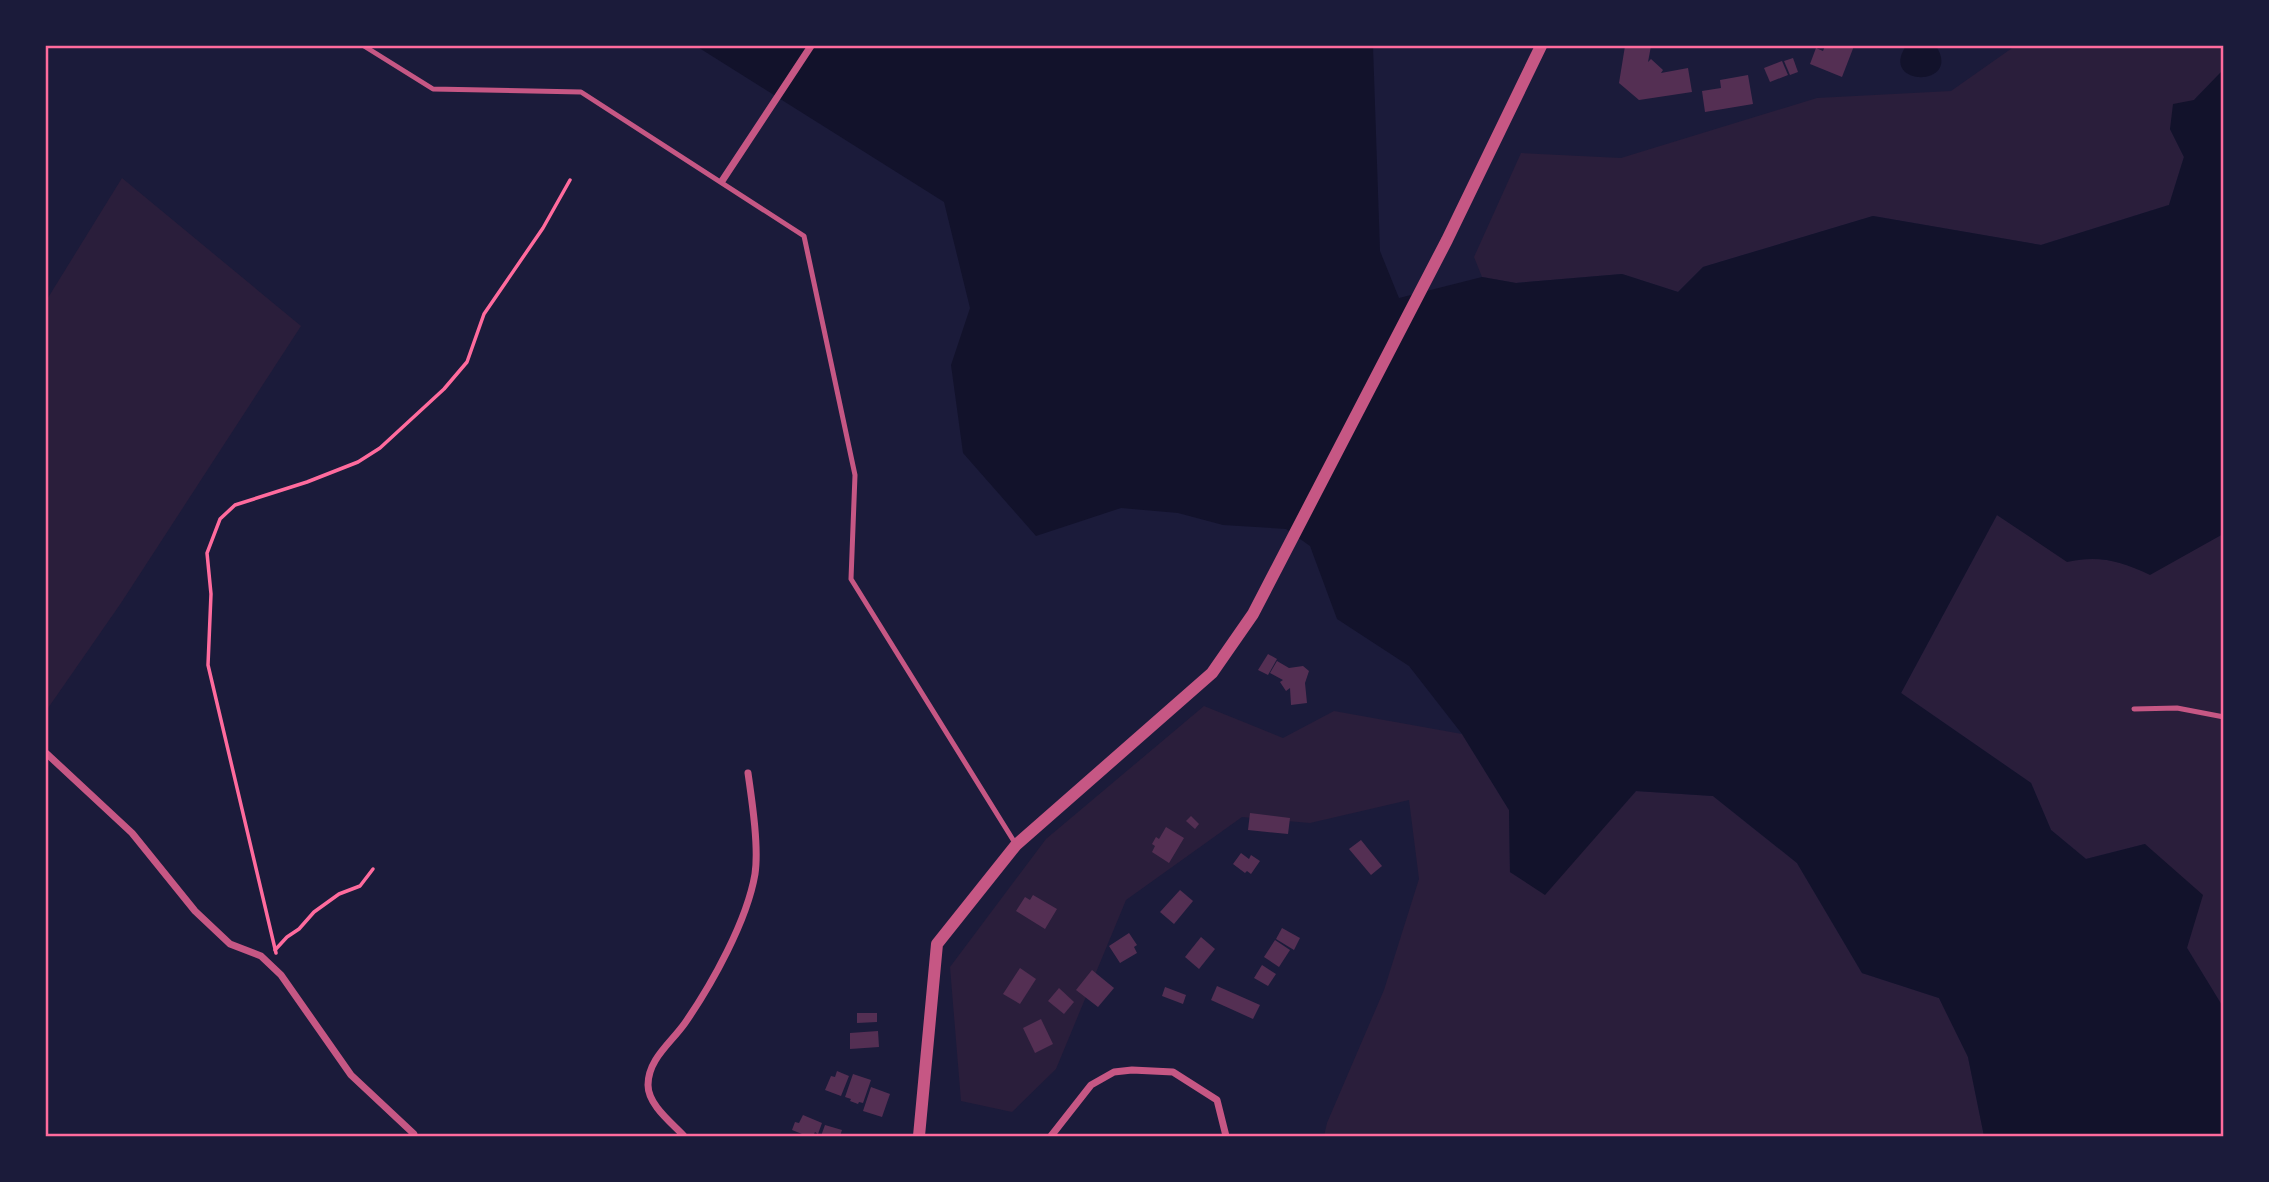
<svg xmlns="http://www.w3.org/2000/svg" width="2269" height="1182" font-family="'Asap Condensed',sans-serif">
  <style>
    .green { fill: #2a1e3b }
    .water { fill: #12122b }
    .building { fill: #542f53 }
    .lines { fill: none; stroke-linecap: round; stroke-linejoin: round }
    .path { stroke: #ff6b9d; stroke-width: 3.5 }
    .service { stroke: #c65784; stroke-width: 5 }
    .minor { stroke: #c65784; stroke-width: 7 }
    .tertiary { stroke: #c65784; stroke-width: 12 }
    .neatline { fill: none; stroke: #ff6b9d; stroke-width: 2.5 }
  </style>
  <rect width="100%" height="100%" fill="#1b1b3a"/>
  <!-- green -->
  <g class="green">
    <path d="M2015 46H2223V70L2194 100 2170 129 2184 157 2169 205 2041 245 1873 216 1703 267 1678 292 1622 274 1515 283 1482 277 1474 257 1521 153 1621 158 1817 98 1951 91Z"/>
    <path d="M122 178 301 326 121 603 46 711V301Z"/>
    <path d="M1997 515 2067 561C2100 555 2120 561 2150 574L2223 534V1007L2187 948 2145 844 2086 859 2051 830 2031 783 1901 693Z"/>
    <path d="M1204 706 1283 738 1334 711 1462 734 1509 810 1510 872 1545 894 1636 791 1713 796 1797 863 1862 973 1939 998 1968 1057 1984 1136H1324L1327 1123 1384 990 1419 879 1409 800 1310 823 1242 817 1126 900 1056 1069 1012 1112 961 1101 950 967 1046 839Z"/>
  </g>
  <!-- water -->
  <g class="water">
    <path d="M696 46H1373L1380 251 1399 298 1482 277 1516 283 1622 274 1678 292 1703 267 1873 216 2041 245 2169 205 2184 157 2170 129 2173 104 2194 100 2223 70V534L2150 575C2120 561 2100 555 2067 562L1997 515 1901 693 2031 783 2051 830 2086 859 2145 844 2203 895 2187 948 2223 1007V1136H1984L1968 1057 1939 998 1862 973 1797 863 1713 796 1636 791 1545 895 1510 872 1509 810 1462 734 1409 666 1337 619 1310 546 1286 529 1223 525 1178 513 1121 508 1036 536 963 453 951 365 970 308 944 202Z"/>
    <path d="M1906 46H1936C1963 88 1878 87 1906 46Z"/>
  </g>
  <!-- building -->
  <g class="building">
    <path d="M1625 46H1651L1648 62 1651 59 1663 70 1661 73 1688 68 1692 92 1639 100 1619 83Z"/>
    <path d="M1825 46H1854L1842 77 1810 64 1816 48 1823 51Z"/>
    <path d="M1793 58 1798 72 1790 75 1784 61Z"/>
    <path d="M1782 61 1788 75 1770 82 1764 68Z"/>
    <path d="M1748 75 1753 104 1705 112 1702 91 1721 88 1720 80Z"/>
    <path d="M1268 654 1277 659 1268 675 1258 670Z"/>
    <path d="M1277 661 1289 668 1303 666 1309 671 1305 683 1307 703 1291 705 1290 688 1286 691 1280 682 1283 680 1270 673Z"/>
    <path d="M1250 813 1290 818 1288 834 1248 830Z"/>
    <path d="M1191 816 1199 824 1195 829 1186 821Z"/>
    <path d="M1166 827 1184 838 1169 863 1152 852 1155 846 1152 844 1156 837 1159 839Z"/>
    <path d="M1361 840 1382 866 1371 875 1349 849Z"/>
    <path d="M1241 853 1249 859 1251 855 1260 861 1251 874 1247 871 1245 873 1233 864Z"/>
    <path d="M1180 890 1193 901 1174 924 1160 912Z"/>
    <path d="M1033 895 1057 909 1045 929 1016 911 1025 897 1030 900Z"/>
    <path d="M1282 928 1300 938 1294 950 1276 939Z"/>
    <path d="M1129 933 1137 945 1134 947 1137 953 1120 963 1109 946Z"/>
    <path d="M1201 937 1215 949 1199 969 1185 957Z"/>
    <path d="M1275 940 1290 950 1279 967 1264 957Z"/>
    <path d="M1262 965 1276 974 1268 986 1254 978Z"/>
    <path d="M1020 968 1036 979 1020 1004 1003 994Z"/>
    <path d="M1092 970 1114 988 1098 1007 1076 990Z"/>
    <path d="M1217 986 1260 1005 1253 1019 1211 1000Z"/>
    <path d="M1165 987 1186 995 1183 1004 1162 996Z"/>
    <path d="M1059 988 1074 1002 1064 1014 1048 1001Z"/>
    <path d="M857 1013H877V1022L857 1023Z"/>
    <path d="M1041 1019 1053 1044 1035 1053 1023 1028Z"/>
    <path d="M878 1031 879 1047 850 1049V1033Z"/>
    <path d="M837 1071 849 1076 841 1096 825 1090 831 1076 835 1077Z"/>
    <path d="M853 1074 871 1080 863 1103 859 1102 858 1104 850 1101 851 1099 845 1097Z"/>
    <path d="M871 1087 890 1094 882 1117 863 1111Z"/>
    <path d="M803 1115 822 1123 818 1134 815 1132 813 1136H807L792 1130 795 1122 799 1123Z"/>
    <path d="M825 1125 842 1130 840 1136H821Z"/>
  </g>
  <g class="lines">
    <!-- path -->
    <g class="path">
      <path d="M275 950 287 937 299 929 314 912 339 894 360 886 373 869"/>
      <path d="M276 953 208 665 211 594 207 553 220 519 235 505 307 482 358 462 380 448 444 389 467 362 484 314 543 228 570 180"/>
    </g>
    <!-- service -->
    <g class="service">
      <path d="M364 46 433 89 581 92 804 236 855 475 851 579 1015 843"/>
      <path d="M2134 709 2177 708 2224 717"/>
    </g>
    <!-- minor -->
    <g class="minor">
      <path d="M722 181 811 46"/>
      <path d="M46 753 132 833 195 911 230 944 261 956 281 975 351 1075 414 1134V1136"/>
      <path d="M684 1136C672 1123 648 1105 648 1085 648 1059 671 1043 685 1023 712 984 747 921 755 874 759 847 752 801 748 773"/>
      <path d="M1051 1136 1091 1085 1114 1072 1132 1070 1173 1072 1217 1100 1226 1136"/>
    </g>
    <!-- tertiary -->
    <path class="tertiary" d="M919 1136 937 944 1016 845 1212 673 1253 614 1447 240 1541 46"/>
  </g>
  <!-- border -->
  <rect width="2269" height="1182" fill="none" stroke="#1b1b3a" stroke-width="94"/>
  <rect x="47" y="47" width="2175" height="1088" class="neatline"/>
</svg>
